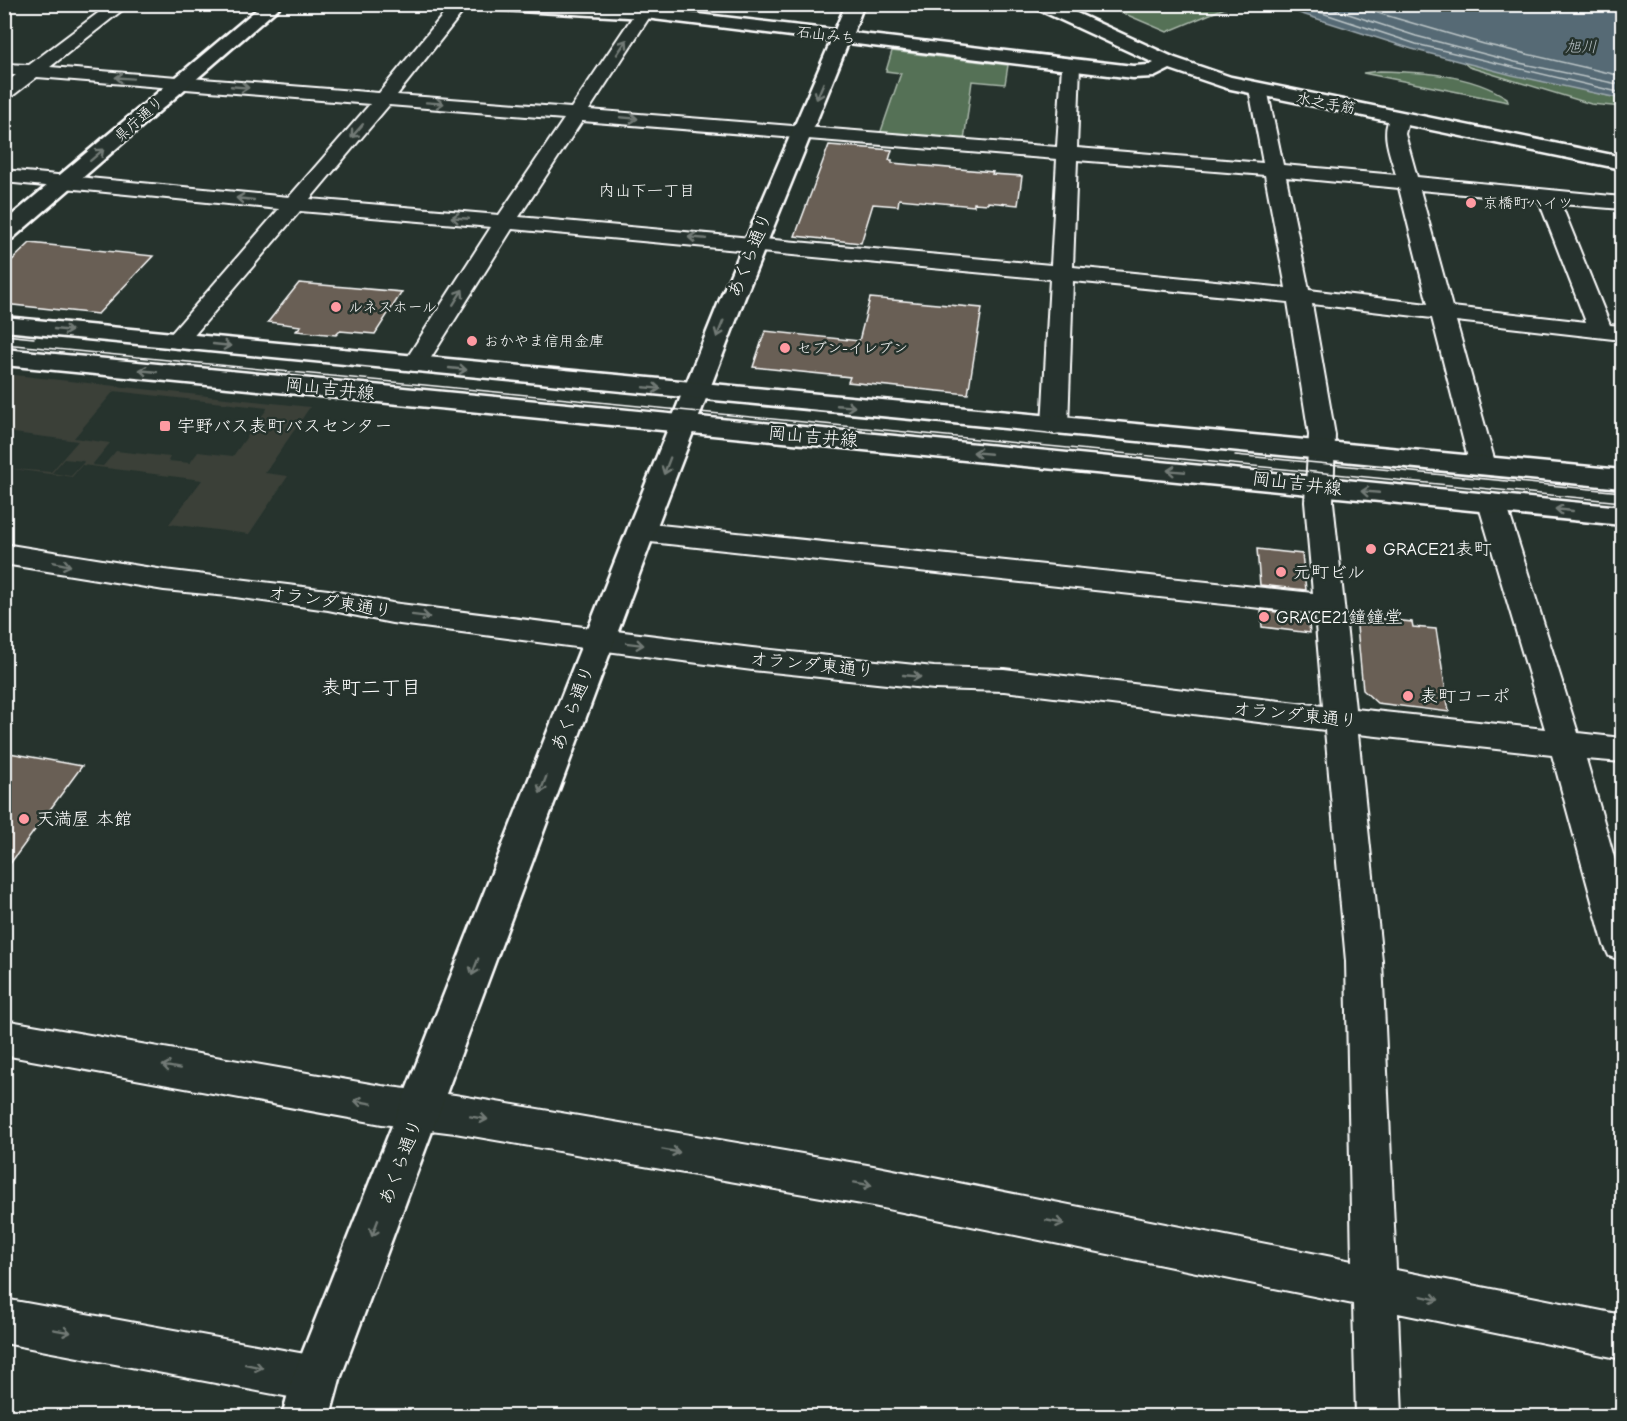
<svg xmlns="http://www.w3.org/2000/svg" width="1627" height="1421" font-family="'Comic Neue','Klee One',sans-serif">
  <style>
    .built { fill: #3a4039; fill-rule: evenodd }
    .green { fill: #557157; stroke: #aab8ab; stroke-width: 1.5 }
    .water { fill: #566b74; stroke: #9aa6ac; stroke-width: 1.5 }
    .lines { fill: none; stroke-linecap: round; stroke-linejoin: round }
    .shore { stroke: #bbc4c7; stroke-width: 1.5 }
    .building { fill: #695f54; stroke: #fff; stroke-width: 1.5 }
    .street-casing { stroke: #fff; stroke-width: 4 }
    .secondary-casing { stroke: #fff; stroke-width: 5 }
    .primary-casing { stroke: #fff; stroke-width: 5 }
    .street { fill: #26332d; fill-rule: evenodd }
    .secondary { fill: #26332d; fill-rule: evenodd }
    .primary { fill: #26332d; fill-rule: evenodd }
    .tram { stroke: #fff; stroke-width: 1.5 }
    .oneway { stroke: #727a76 }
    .poi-dot { fill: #ff9aa2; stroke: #26332d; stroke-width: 2 }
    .labels { text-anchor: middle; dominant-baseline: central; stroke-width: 5; stroke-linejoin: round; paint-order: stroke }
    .far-street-label { font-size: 15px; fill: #fff; stroke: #26332d }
    .far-poi-label { font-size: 15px; fill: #fff; stroke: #26332d; text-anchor: start }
    .far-water-label { font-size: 16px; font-style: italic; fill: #b3bcc0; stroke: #26332d }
    .far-neighbourhood-label { font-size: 16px; fill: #fff; stroke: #26332d }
    .street-label { font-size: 18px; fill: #fff; stroke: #26332d }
    .poi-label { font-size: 18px; fill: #fff; stroke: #26332d; text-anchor: start }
    .neighbourhood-label { font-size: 20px; fill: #fff; stroke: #26332d }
  </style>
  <rect width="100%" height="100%" fill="#26332d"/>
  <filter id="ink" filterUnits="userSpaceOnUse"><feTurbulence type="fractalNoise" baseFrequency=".0167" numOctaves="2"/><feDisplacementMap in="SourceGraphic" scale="12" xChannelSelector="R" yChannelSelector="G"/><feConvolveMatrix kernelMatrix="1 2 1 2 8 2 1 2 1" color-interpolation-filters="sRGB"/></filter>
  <g filter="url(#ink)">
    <!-- built -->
    <path class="built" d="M5 374 310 407 265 473 288 476 249 534 169 524 202 480 82 465 72 477 5 468 51 472 78 441 5 432ZM114 391 267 408V409L233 456 198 452 190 463 168 461 170 457 116 451 103 466 92 465 110 443 74 438ZM64 459 83 461 84 462 71 476 52 473Z"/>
    <!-- green -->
    <g class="green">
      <path d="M1104 5H1232L1167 32Z"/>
      <path d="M892 51 1008 65 1005 84 972 81 964 141 880 134 901 73 886 71Z"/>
      <path d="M1463 62 1622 99V107L1591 104 1469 67Z"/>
      <path d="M1380 71C1423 72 1470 74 1507 98L1508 102 1363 73Z"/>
    </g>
    <!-- water -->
    <path class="water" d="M1284 5H1622V99L1512 75 1412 49 1299 13 1286 8Z"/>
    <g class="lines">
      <!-- shore -->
      <g class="shore">
        <path d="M1295 4 1416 44 1622 93"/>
        <path d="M1318 4 1416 36 1515 62 1622 85"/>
        <path d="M1347 4 1484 44 1622 76"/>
      </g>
    </g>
    <!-- building -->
    <g class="building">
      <path d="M829 145 892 150 889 160H892V163L993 172 992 174 1022 176 1018 205 988 202V204L974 203V206L899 199 898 206 873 204 861 243 795 236Z"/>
      <path d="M30 243 153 256 98 314 4 304V268Z"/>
      <path d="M299 283 402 292 375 334 340 331 336 335 296 331 301 326 268 322Z"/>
      <path d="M870 298 982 308 968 394 848 382 850 377 753 367 765 331 859 341Z"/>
      <path d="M1257 549 1302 554 1306 590 1260 585Z"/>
      <path d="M1261 610 1308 616 1310 633 1262 627Z"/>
      <path d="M1356 616 1412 622 1413 627 1436 629 1449 712 1377 703 1363 690Z"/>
      <path d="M4 752 82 766 4 872Z"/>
    </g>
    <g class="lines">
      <defs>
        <g id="street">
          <path d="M110 4H130L50 67 379 93 452 4H469L397 95 571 108 641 4H658L589 110 1057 147 1062 65 1065 61H1077L1080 65 1077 148 1263 163 1249 89 1251 85H1265L1267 89 1283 165 1396 175C1391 156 1379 132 1392 114H1406L1409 118 1405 134 1417 177 1622 197V209L1561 204 1610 325 1622 326V340L1456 321 1496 466 1492 472 1483 474 1474 472 1470 466 1432 318 1312 304 1335 435 1333 502 1355 709 1545 729 1478 503 1482 497 1492 494 1502 497 1506 503 1578 733 1622 738V762L1586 759 1622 885V961L1609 956 1604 945 1552 755 1358 734 1382 961 1396 1270 1622 1315V1359L1398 1313 1402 1416H1356L1353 1304 873 1206 455 1133 382 1124 4 1055V1020L382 1086 455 1095 873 1166 1352 1261 1346 961 1325 730 1004 691 934 689 752 670 392 623 328 610 228 596 164 590 4 564V544L164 570 328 590 392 603 752 648 934 667 1004 669 1323 706 1315 614 641 541 631 539 627 532 631 525 641 523 1313 593 1305 502 1309 435 1288 302 1073 281 1068 426 1064 432 1055 434 1046 432 1042 426 1050 279 512 229 427 364 424 369 415 371 406 369 403 364 491 227 300 211 185 346 177 348 169 346 165 341 169 336 279 209 4 182V170L289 197 370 104 37 77 11 97 4 99V84L16 75H4V64L29 65ZM389 105 564 119 499 215 310 199ZM582 121 1057 159 1051 265 519 217ZM1077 160 1265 175 1286 288 1073 267ZM1286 177 1399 188 1428 304 1309 290ZM1420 190 1539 201 1586 322 1452 307Z"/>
          <path d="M4 1299 316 1356 332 1363 339 1379 332 1395 316 1402 4 1343Z"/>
        </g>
        <g id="secondary">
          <path d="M263 4H283L12 239 4 241V222Z"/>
          <path d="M472 4H588L645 8 835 30 846 4H864L853 33 1133 66 1150 65 1154 63 1035 8 1032 4H1057L1175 58 1231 77 1622 157V169L1226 88 1170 69 1154 77 1133 78 848 43 745 297 660 518 340 1379 330 1416H282L292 1379 632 518 721 297 831 41 645 18 481 9Z"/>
        </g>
        <g id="primary">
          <path d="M4 317 1622 470V488L4 331Z"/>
          <path d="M4 349 1622 507V525L4 365Z"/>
        </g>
      </defs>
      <!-- street casing -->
      <use href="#street" class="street-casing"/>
      <!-- secondary casing -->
      <use href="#secondary" class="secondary-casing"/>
      <!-- primary casing -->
      <use href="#primary" class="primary-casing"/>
      <!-- street -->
      <use href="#street" class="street"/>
      <!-- secondary -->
      <use href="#secondary" class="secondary"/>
      <!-- primary -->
      <use href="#primary" class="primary"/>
      <!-- tram -->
      <g class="tram">
        <path d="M4 335 34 338"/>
        <path d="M4 344 1622 502"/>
        <path d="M1235 455 1622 492"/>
      </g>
    </g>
    <!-- one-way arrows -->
    <defs><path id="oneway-shaft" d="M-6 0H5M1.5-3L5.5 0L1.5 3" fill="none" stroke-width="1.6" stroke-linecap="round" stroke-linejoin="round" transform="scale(1.5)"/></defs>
    <g class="oneway">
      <use href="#oneway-shaft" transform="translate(622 47) rotate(-56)"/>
      <use href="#oneway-shaft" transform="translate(124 78) rotate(-176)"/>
      <use href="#oneway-shaft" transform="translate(240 87) rotate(5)"/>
      <use href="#oneway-shaft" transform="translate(820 91) rotate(113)"/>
      <use href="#oneway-shaft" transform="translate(435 103) rotate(4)"/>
      <use href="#oneway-shaft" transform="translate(629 118) rotate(5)"/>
      <use href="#oneway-shaft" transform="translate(357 131) rotate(131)"/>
      <use href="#oneway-shaft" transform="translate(97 155) rotate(-41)"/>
      <use href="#oneway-shaft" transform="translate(245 199) rotate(-174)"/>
      <use href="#oneway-shaft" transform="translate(460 218) rotate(-175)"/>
      <use href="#oneway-shaft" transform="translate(697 238) rotate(-175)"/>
      <use href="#oneway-shaft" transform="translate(458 297) rotate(-58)"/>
      <use href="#oneway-shaft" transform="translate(720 329) rotate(112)"/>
      <use href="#oneway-shaft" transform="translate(63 330) rotate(6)"/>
      <use href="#oneway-shaft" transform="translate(222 345) rotate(6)"/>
      <use href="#oneway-shaft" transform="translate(458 369) rotate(6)"/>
      <use href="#oneway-shaft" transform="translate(148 371) rotate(-174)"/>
      <use href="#oneway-shaft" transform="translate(652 388) rotate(5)"/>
      <use href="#oneway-shaft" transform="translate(846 406) rotate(5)"/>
      <use href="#oneway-shaft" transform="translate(982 453) rotate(-175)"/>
      <use href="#oneway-shaft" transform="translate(667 466) rotate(111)"/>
      <use href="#oneway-shaft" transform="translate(1176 471) rotate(-175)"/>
      <use href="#oneway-shaft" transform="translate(1370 492) rotate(-175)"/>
      <use href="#oneway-shaft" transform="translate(1564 510) rotate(-174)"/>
      <use href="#oneway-shaft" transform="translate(62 564) rotate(12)"/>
      <use href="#oneway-shaft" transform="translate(421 616) rotate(7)"/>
      <use href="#oneway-shaft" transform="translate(635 644) rotate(7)"/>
      <use href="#oneway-shaft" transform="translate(912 676) rotate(6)"/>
      <use href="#oneway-shaft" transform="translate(543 785) rotate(111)"/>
      <use href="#oneway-shaft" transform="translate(475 967) rotate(111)"/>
      <use href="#oneway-shaft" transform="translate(171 1067) rotate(-170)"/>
      <use href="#oneway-shaft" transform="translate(363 1102) rotate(-170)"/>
      <use href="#oneway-shaft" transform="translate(479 1118) rotate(10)"/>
      <use href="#oneway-shaft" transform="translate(671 1151) rotate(10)"/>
      <use href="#oneway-shaft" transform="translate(863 1184) rotate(10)"/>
      <use href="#oneway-shaft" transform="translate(1055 1222) rotate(11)"/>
      <use href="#oneway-shaft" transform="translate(375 1228) rotate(111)"/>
      <use href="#oneway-shaft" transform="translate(1430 1298) rotate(12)"/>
      <use href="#oneway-shaft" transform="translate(62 1331) rotate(10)"/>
      <use href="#oneway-shaft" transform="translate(254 1366) rotate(12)"/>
    </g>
  </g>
  <!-- markers -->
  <g class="poi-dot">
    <circle cx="1471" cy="203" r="6"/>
    <circle cx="336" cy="307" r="6"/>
    <circle cx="472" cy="341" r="6"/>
    <circle cx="785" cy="348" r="6"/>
    <rect x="159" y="420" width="12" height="12" rx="3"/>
    <circle cx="1371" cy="549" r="6"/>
    <circle cx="1281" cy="572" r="6"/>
    <circle cx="1264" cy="617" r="6"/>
    <circle cx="1408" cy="696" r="6"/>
    <circle cx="24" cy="819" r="6"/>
  </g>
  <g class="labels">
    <!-- far-street labels -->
    <g class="far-street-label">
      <text transform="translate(826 35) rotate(7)">石山みち</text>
      <text transform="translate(1326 103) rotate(11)">水之手筋</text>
      <text transform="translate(139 119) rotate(-41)">県庁通り</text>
    </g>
    <!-- far-poi labels -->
    <g class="far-poi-label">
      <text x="1483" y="203">京橋町ハイツ</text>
      <text x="348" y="307">ルネスホール</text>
      <text x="484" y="341">おかやま信用金庫</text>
      <text x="797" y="348">セブン-イレブン</text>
    </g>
    <!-- far-water labels -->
    <g class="far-water-label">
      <text x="1581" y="47">旭川</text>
    </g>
    <!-- far-neighbourhood labels -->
    <g class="far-neighbourhood-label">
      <text x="647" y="191">内山下一丁目</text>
    </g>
    <!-- street labels -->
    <g class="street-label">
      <text transform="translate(750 255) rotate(-68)">あくら通り</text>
      <text transform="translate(330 389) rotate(6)">岡山吉井線</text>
      <text transform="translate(813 437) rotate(5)">岡山吉井線</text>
      <text transform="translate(1297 484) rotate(7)">岡山吉井線</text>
      <text transform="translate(330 602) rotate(9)">オランダ東通り</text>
      <text transform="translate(812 665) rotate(6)">オランダ東通り</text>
      <text transform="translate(573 708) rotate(-69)">あくら通り</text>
      <text transform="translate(1295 715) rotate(6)">オランダ東通り</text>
      <text transform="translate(401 1162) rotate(-69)">あくら通り</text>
    </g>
    <!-- poi labels -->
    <g class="poi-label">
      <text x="177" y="426">宇野バス表町バスセンター</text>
      <text x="1383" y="549">GRACE21表町</text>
      <text x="1293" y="572">元町ビル</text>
      <text x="1276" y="617">GRACE21鐘鐘堂</text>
      <text x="1420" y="696">表町コーポ</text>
      <text x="36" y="819">天満屋 本館</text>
    </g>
    <!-- neighbourhood labels -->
    <g class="neighbourhood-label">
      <text x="371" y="687">表町二丁目</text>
    </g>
  </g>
  <!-- margin -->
  <rect width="1627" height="1421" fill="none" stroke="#26332d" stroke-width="24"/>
  <rect x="12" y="12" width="1603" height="1397" fill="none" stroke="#fff" stroke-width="2" filter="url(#ink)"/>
</svg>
